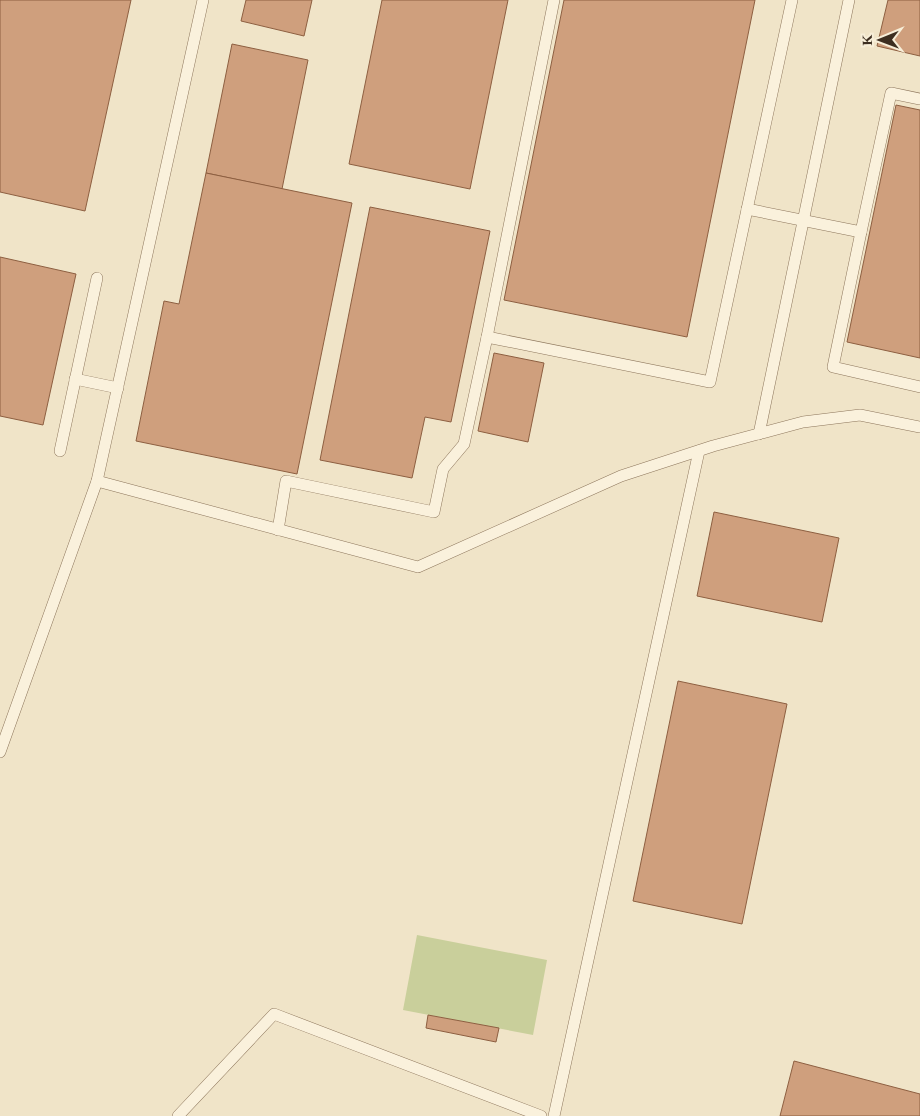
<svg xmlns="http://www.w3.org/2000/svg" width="920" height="1116" font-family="Georgia,serif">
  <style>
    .green { fill: #c9cf9b }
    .building { fill: #cf9f7d; stroke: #8d5f41 }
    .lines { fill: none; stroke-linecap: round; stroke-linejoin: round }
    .service-casing { stroke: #8d765c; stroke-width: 12 }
    .service { stroke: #faf1dc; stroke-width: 11 }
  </style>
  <rect width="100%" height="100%" fill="#f0e4c8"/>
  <!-- green -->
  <path class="green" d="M417 935 547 960 533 1035 403 1010Z"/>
  <!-- building -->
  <g class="building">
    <path d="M0 0H131L85 211 0 192Z"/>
    <path d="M246 0H312L304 36 241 21Z"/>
    <path d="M382 0H508L470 189 349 164Z"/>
    <path d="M564 0H755L687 337 504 300Z"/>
    <path d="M888 0H920V56L877 46Z"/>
    <path d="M232 44 308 60 282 189 206 173Z"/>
    <path d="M896 105 920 110V358L847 342Z"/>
    <path d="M206 173 352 203 297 474 136 441 164 301 179 304Z"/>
    <path d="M370 207 490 231 451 422 425 417 412 478 320 460Z"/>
    <path d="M0 257 76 274 43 425 0 416Z"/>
    <path d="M494 353 544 363 528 442 478 431Z"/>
    <path d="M714 512 839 538 822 622 697 596Z"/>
    <path d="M678 681 787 704 742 924 633 901Z"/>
    <path d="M428 1015 499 1028 496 1042 426 1028Z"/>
    <path d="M794 1061 920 1094V1116H780Z"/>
  </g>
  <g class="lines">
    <defs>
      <g id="service">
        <path d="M747 209 861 232 891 93 920 99"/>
        <path d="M861 232 833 367 920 387"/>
        <path d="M487 337 710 382 792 0"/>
        <path d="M75 379 118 388"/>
        <path d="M759 434 849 0"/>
        <path d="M60 451 97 278"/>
        <path d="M97 481 418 567 621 476 713 446 803 422 860 415 920 427"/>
        <path d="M278 530 286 481 434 512 443 469 464 444 487 337 554 0"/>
        <path d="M0 752 97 481 203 0"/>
        <path d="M178 1116 274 1014 541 1116"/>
        <path d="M554 1116 699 451"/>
      </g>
    </defs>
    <!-- service casing -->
    <use href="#service" class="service-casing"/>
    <!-- service -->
    <use href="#service" class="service"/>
  </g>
  <!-- north arrow -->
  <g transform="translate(880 40) rotate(269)" stroke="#f7eed8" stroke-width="4" paint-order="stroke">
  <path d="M0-4L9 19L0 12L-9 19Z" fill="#3d2e20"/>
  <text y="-8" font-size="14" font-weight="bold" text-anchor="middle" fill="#3d2e20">K</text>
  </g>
</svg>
